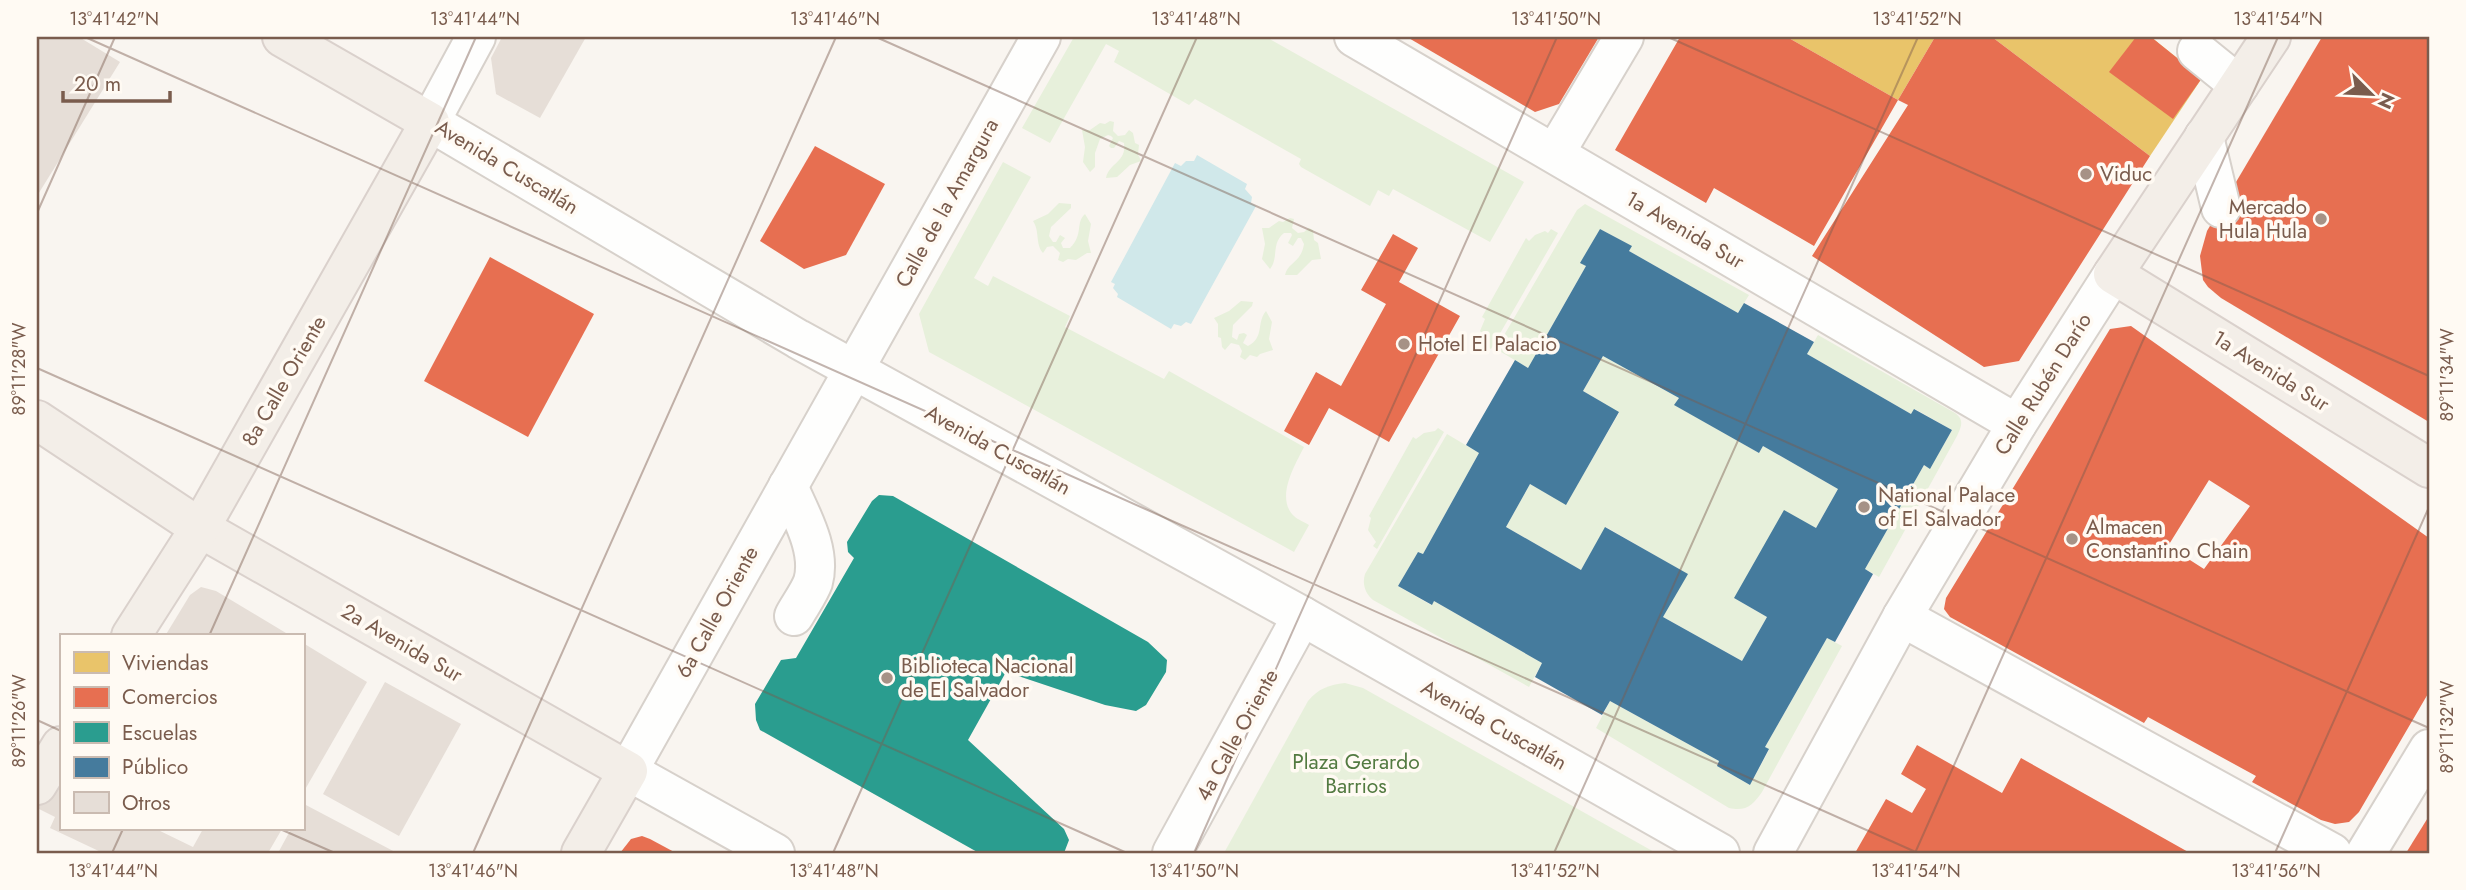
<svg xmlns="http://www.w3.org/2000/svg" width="2466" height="890" font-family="Jost,sans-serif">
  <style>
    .green { fill: #e7f0db }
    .water { fill: #d0e8ea }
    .homes { fill: #e9c46a }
    .shops { fill: #e76f51; fill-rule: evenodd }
    .schools { fill: #2a9d8f }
    .public { fill: #457b9d; fill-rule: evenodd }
    .building { fill: #e6ded7 }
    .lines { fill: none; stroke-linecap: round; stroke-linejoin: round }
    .minor-casing { stroke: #d7d1cb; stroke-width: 42 }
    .major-casing { stroke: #dad1cc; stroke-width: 42 }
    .minor { stroke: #fefefd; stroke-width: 38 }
    .major { stroke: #f3eee8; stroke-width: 38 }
    .ticks { fill: none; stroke: #7a5c4d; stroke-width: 2; stroke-opacity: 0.45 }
    .poi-dot { fill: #a69286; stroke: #fffaf3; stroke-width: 2.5 }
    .labels { text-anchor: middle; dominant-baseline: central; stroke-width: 7; stroke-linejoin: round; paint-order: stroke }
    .street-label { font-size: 21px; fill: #7a5c4d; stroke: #fffaf3 }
    .poi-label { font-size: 21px; fill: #7a5c4d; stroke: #fffaf3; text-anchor: start }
    .park-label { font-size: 21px; fill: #537a41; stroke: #fffaf3 }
    .neatline { fill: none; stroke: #7a5c4d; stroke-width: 2.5 }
    .ticks-label { font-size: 18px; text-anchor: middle; fill: #7a5c4d }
  </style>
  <rect width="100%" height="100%" fill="#f9f5f0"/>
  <!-- green -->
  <g class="green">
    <path d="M1074 37H1266L1524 182 1490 242 1393 189 1389 196 1378 190 1370 206 1301 167 1299 164 1301 159 1195 99 1189 105 1114 62 1119 51 1106 44 1050 143 1022 128Z"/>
    <path d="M1110 121 1114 122 1113 131 1118 136 1125 135 1129 130 1133 133 1135 143 1139 145 1138 154 1141 161 1130 165 1117 177 1106 178C1109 163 1127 162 1124 143L1119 141 1114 148H1111L1109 146 1113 138 1111 136 1108 135 1100 139 1095 153V167L1090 172 1083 162 1085 147 1082 130H1090L1100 123 1105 124Z"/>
    <path d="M1003 162 1031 177 974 278 988 286 993 276 1070 316 1065 327 1164 379 1169 371 1304 447C1295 465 1275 498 1294 516 1298 520 1305 522 1309 525L1294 552 929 352 919 314Z"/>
    <path d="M1059 203 1071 204V208L1051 227 1049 236 1053 242H1056L1060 235 1065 238 1061 243 1063 248H1070C1084 234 1075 223 1085 214L1091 224 1088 241 1091 253H1087L1076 260 1068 259 1063 262 1058 260 1060 253 1053 246 1047 247 1043 253C1035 244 1040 231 1033 221L1048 214Z"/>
    <path d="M1585 204 1749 295 1738 313 1629 251 1631 246 1600 229 1581 262 1586 266 1528 368 1496 349 1577 210Z"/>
    <path d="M1290 218 1294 219 1292 228 1298 233 1304 232 1309 228 1313 230 1314 240 1318 243 1321 259 1312 260 1297 275H1285C1288 262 1301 263 1304 244L1301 238H1298L1293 246 1288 243 1292 235 1291 233H1284C1271 243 1279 258 1270 269L1262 259 1265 244 1262 228H1269L1279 221 1283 222Z"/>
    <path d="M1551 229 1558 233 1491 349 1485 346 1487 343 1483 341 1486 337 1480 331 1485 319 1482 317 1526 238 1529 241 1535 235 1545 231 1548 233Z"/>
    <path d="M1241 301 1253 302 1252 306 1233 325 1232 337 1237 340 1239 334 1244 333 1247 335 1243 343 1248 346C1265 337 1256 323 1266 311L1272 322 1269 339 1273 350 1260 354 1257 357 1250 355 1245 360 1240 357 1242 351 1239 345 1231 343 1225 350 1222 347 1221 338 1218 337V324L1214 318 1229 311Z"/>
    <path d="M1818 335 1955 413C1965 420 1961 427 1957 436L1879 577 1865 569 1924 465 1930 468 1952 430 1915 409 1911 414 1807 354Z"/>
    <path d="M1603 356 1679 398 1675 405 1759 453 1763 446 1838 489 1816 528 1734 598 1767 617 1742 661 1663 617 1687 574 1606 527 1581 570 1506 527 1530 484 1566 504 1619 413 1583 391Z"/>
    <path d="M1438 428 1444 432 1377 549 1373 546 1376 542 1368 530 1371 518 1369 516 1413 437 1416 439 1424 433 1435 431Z"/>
    <path d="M1447 434 1479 453 1423 554 1418 552 1398 586 1431 605 1434 601 1542 663 1529 687 1373 600C1365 593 1362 584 1365 574Z"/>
    <path d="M1827 638 1842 646 1762 792C1753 805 1746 812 1729 808L1596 728 1610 701 1719 761 1717 766 1750 785 1769 750 1765 747Z"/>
    <path d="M1345 683 1363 688 1656 853H1224L1308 701C1319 688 1329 685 1345 683Z"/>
  </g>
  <!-- water -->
  <path class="water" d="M1197 155 1247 184 1245 189 1252 197 1251 203 1256 206 1191 324 1186 322 1181 326 1174 324 1171 329 1117 297 1118 294 1113 288 1115 284 1111 282 1175 163 1181 166 1186 161H1194Z"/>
  <!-- homes -->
  <g class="homes">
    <path d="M1787 37H1935L1898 100Z"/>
    <path d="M1992 37H2151L2202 78 2150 156Z"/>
  </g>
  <!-- shops -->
  <g class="shops">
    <path d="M1407 37H1599L1559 104 1535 112Z"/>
    <path d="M1680 37H1787L1898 100 1814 246 1714 188 1706 203 1615 150Z"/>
    <path d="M1935 37H1992L2150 156 2019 361 1984 367 1812 256 1908 105 1898 100Z"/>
    <path d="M2136 37H2151L2202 78 2173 119 2109 72Z"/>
    <path d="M2322 37H2429V422L2221 298 2208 287 2203 280 2200 256 2207 231Z"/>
    <path d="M815 146 885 184 846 255 804 269 760 241Z"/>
    <path d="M1393 234 1418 248 1399 282 1460 316 1389 442 1329 408 1309 445 1284 431 1316 372 1341 386 1386 304 1361 290Z"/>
    <path d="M490 257 594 314 528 437 424 381Z"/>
    <path d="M2131 326 2429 538V692L2359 812 2349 822 2335 824 2321 820 2252 782 2256 776 2148 717 2144 723 1950 617 1944 609 1946 598 2110 329ZM2209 480 2250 506 2204 569 2168 546Z"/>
    <path d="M1917 745 2002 793 2021 758 2190 853H1855L1886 799 1912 813 1926 789 1901 774Z"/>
    <path d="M2429 816V853H2406Z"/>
    <path d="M642 836 650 839 676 853H620L631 839Z"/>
  </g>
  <!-- schools -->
  <path class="schools" d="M879 495 893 496 1148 642 1167 660 1166 672 1146 705 1136 711 1105 705 1006 672 968 740 1064 829 1069 840 1064 853H979L760 730 756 720 755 704 781 660 796 658 854 558 848 552 847 542 872 501Z"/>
  <!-- public -->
  <path class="public" d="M1600 229 1632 246 1629 251 1738 313 1744 303 1814 342 1807 354 1911 414 1914 409 1952 430 1930 469 1924 465 1865 569 1873 574 1835 642 1827 638 1765 747 1769 749 1750 785 1717 766 1719 761 1610 701 1602 715 1535 677 1542 663 1434 601 1432 605 1398 586 1418 552 1423 554 1479 453 1466 445 1515 360 1528 368 1586 266 1580 263ZM1603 356 1679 398 1674 405 1759 453 1763 446 1838 489 1816 528 1784 510 1734 598 1767 617 1742 661 1663 617 1688 574 1605 527 1581 570 1506 527 1530 484 1566 505 1619 412 1583 391Z"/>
  <!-- building -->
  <g class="building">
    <path d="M37 37H79L120 62 37 196Z"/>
    <path d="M502 37H586L540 118 496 94 491 58Z"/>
    <path d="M201 587 216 591 291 636H165L190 595Z"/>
    <path d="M303 643 367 682 303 793Z"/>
    <path d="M385 682 461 724 399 836 323 794Z"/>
    <path d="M50 777 61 782V829H156L193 847 203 829H282L268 853H103L50 828 55 817 37 808Z"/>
    <path d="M304 804 397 853H278L291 829H303Z"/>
  </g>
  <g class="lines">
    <defs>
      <g id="minor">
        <path d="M476 37 430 122 798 339 1302 616 1720 853"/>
        <path d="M1354 37 2017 424"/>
        <path d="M2197 51 2239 85"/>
        <path d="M2204 137 2221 208"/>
        <path d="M1555 153 1624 37"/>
        <path d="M788 486C800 514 822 550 813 582 809 593 800 605 794 616"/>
        <path d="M1902 617 2332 853"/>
        <path d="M775 853 628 771 1041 37"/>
        <path d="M1172 853 1302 616"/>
        <path d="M1773 853 1902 617 2017 424 2113 274"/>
        <path d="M2366 853 2429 749"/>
      </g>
      <g id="major">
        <path d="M2271 37 2113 274 2429 468"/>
        <path d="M37 420 200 528 628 771 581 853"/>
        <path d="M131 636 200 528 430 122 282 37"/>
        <path d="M37 785 61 746"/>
      </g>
    </defs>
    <!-- minor casing -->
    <use href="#minor" class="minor-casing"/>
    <!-- major casing -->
    <use href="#major" class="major-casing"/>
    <!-- minor -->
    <use href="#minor" class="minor"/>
    <!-- major -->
    <use href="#major" class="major"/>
  </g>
  <!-- ticks -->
  <path class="ticks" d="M85 37 1918 853M876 37 2429 728M1668 37 2429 376M37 213 115 37M37 368 1127 853M209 636 476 37M37 720 61 731M280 829 335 853M112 853 123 829M473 853 836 37M833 853 1197 37M1194 853 1557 37M1554 853 1918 37M1915 853 2278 37M2275 853 2429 507"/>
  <!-- markers -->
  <g class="poi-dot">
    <circle cx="2086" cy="174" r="7"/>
    <circle cx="2321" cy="219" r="7"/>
    <circle cx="1404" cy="344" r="7"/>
    <circle cx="1864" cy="507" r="7"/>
    <circle cx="2072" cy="539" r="7"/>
    <circle cx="887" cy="678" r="7"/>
  </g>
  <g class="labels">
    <!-- street labels -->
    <g class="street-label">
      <text transform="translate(507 167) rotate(31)">Avenida Cuscatlán</text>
      <text transform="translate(947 203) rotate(-61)">Calle de la Amargura</text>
      <text transform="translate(1685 230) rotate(30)">1a Avenida Sur</text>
      <text transform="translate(2271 371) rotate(32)">1a Avenida Sur</text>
      <text transform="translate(284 381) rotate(-60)">8a Calle Oriente</text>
      <text transform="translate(2043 384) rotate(-58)">Calle Rubén Darío</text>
      <text transform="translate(998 450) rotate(29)">Avenida Cuscatlán</text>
      <text transform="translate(717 612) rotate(-61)">6a Calle Oriente</text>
      <text transform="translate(402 643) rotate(30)">2a Avenida Sur</text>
      <text transform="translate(1494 725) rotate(29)">Avenida Cuscatlán</text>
      <text transform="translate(1237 735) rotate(-61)">4a Calle Oriente</text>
    </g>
    <!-- poi labels -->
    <g class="poi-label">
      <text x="2100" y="174">Viduc</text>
      <text x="2307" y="207" text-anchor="end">Mercado<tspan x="2307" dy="24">Hula Hula</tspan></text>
      <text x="1418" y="344">Hotel El Palacio</text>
      <text x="1878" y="495">National Palace<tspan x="1878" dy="24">of El Salvador</tspan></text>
      <text x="2086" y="527">Almacen<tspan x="2086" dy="24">Constantino Chain</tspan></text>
      <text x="901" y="666">Biblioteca Nacional<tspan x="901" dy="24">de El Salvador</tspan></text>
    </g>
    <!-- park labels -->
    <g class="park-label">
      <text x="1356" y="762">Plaza Gerardo<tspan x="1356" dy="24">Barrios</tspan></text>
    </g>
  </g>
  <!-- border -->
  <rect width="2466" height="890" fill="none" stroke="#fffaf3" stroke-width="77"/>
  <!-- legend -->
  <rect x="60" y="634" width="245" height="196" fill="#fffaf3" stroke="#cabbb1" stroke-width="2"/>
  <rect x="74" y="652" width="35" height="21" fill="#e9c46a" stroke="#cabbb1" stroke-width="2"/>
  <text x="122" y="670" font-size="21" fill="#7a5c4d">Viviendas</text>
  <rect x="74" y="687" width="35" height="21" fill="#e76f51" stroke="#cabbb1" stroke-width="2"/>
  <text x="122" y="704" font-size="21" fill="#7a5c4d">Comercios</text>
  <rect x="74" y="722" width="35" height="21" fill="#2a9d8f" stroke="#cabbb1" stroke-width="2"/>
  <text x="122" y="740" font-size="21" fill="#7a5c4d">Escuelas</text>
  <rect x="74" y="757" width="35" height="21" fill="#457b9d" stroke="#cabbb1" stroke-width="2"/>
  <text x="122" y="774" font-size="21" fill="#7a5c4d">Público</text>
  <rect x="74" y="792" width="35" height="21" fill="#e6ded7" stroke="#cabbb1" stroke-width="2"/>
  <text x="122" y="810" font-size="21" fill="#7a5c4d">Otros</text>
  <!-- north arrow -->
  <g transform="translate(2371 94) rotate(114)" stroke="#fffaf3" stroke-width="5" paint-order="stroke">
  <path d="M0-5L12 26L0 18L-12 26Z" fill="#7a5c4d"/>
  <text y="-10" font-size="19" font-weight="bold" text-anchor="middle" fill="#7a5c4d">N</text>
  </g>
  <!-- scale -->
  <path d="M63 91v10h107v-10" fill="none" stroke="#7a5c4d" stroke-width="3.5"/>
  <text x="74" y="91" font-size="21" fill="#7a5c4d" stroke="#fffaf3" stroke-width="5" paint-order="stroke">20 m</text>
  <rect x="38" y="38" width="2390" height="814" class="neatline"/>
  <g class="ticks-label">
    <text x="114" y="25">13°41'42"N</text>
    <text x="475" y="25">13°41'44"N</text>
    <text x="835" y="25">13°41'46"N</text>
    <text x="1196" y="25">13°41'48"N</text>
    <text x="1556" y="25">13°41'50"N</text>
    <text x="1917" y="25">13°41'52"N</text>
    <text x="2278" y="25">13°41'54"N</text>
    <text transform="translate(19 369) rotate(-90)" y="6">89°11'28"W</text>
    <text transform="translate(2447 375) rotate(-90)" y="6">89°11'34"W</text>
    <text transform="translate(19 721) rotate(-90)" y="6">89°11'26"W</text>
    <text transform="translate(2447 727) rotate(-90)" y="6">89°11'32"W</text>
    <text x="113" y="877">13°41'44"N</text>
    <text x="473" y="877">13°41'46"N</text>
    <text x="834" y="877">13°41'48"N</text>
    <text x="1194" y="877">13°41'50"N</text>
    <text x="1555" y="877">13°41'52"N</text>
    <text x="1916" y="877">13°41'54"N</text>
    <text x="2276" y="877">13°41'56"N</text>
  </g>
</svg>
